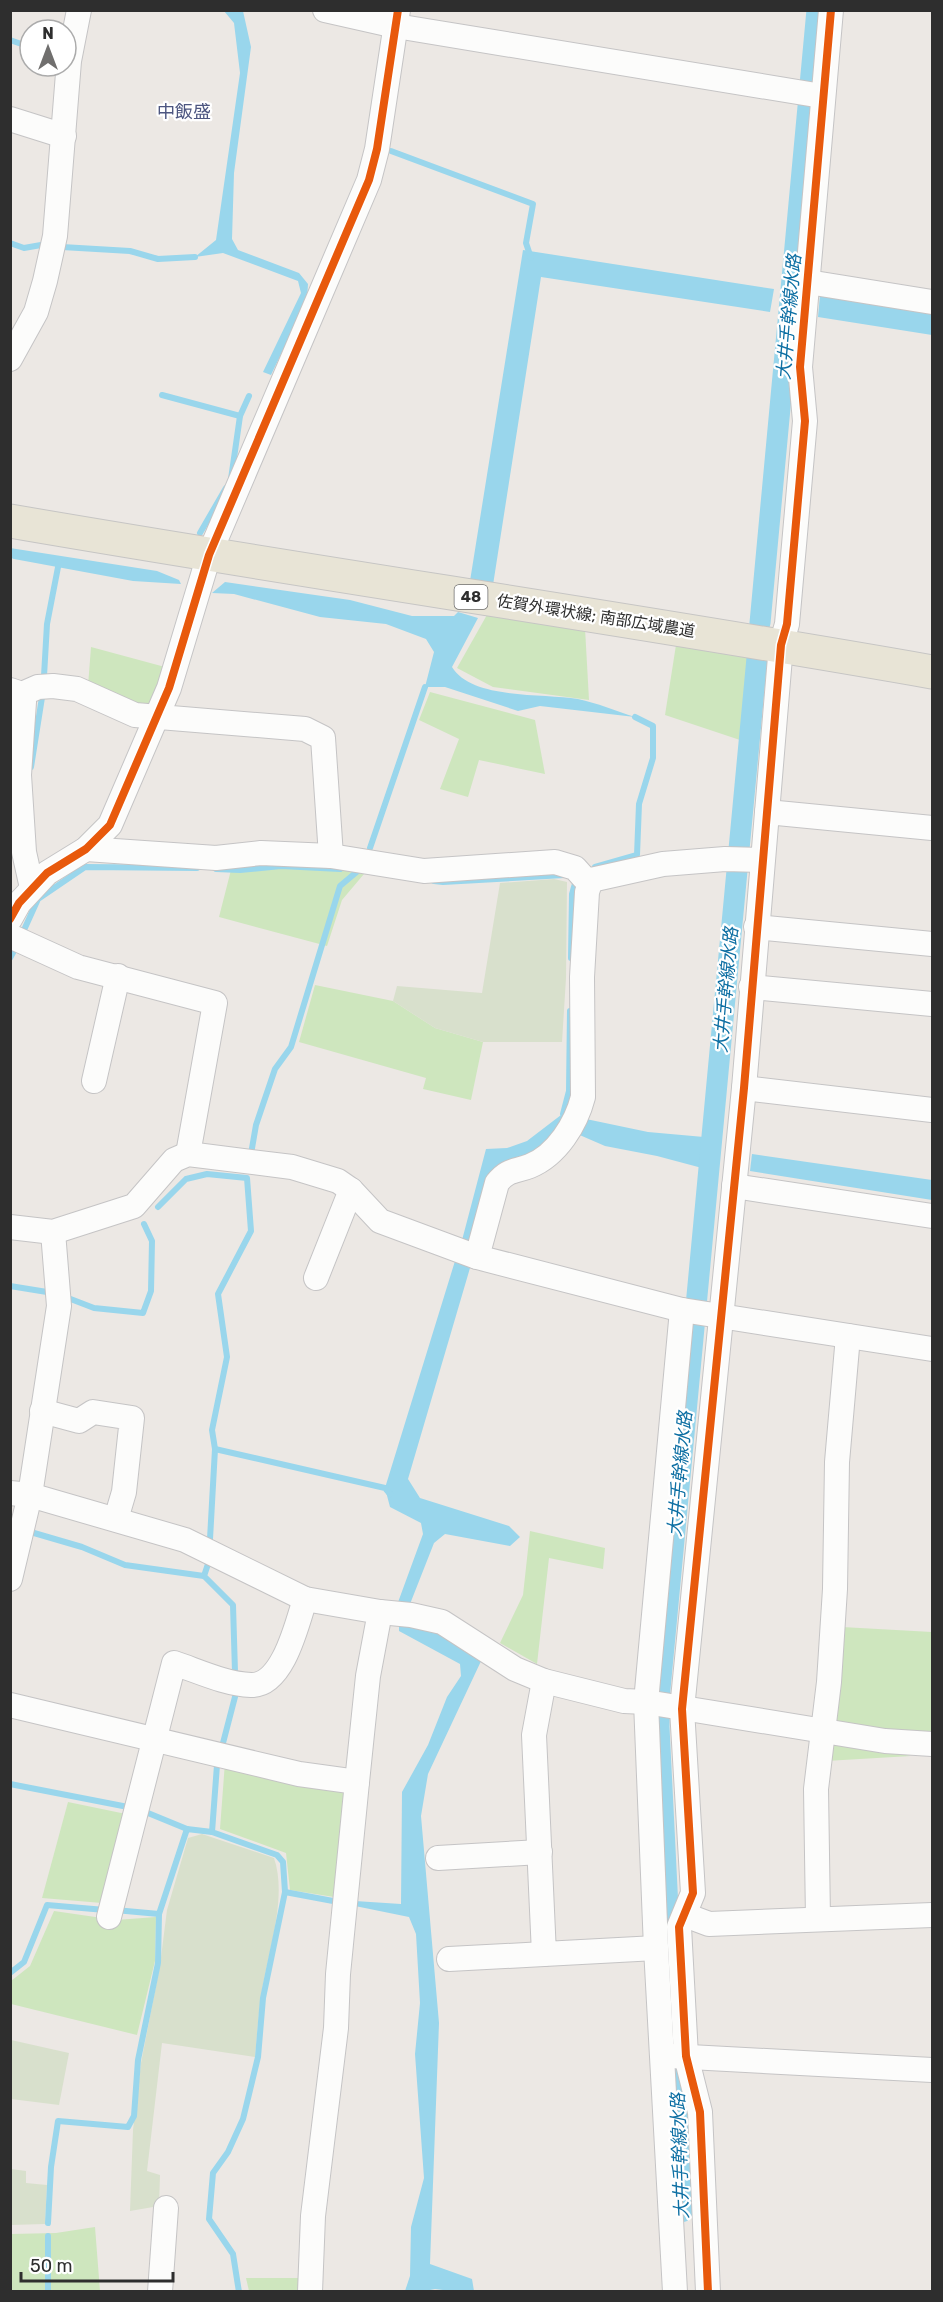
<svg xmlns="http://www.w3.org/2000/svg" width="943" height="2302" font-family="Rubik,'Noto Sans JP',sans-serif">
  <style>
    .green { fill: #cee6be }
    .cemetery { fill: #d8e0cc }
    .water { fill: #99d6ec }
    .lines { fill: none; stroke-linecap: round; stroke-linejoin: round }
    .stream { stroke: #99d6ec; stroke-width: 6 }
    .canal { stroke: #99d6ec; stroke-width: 21 }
    .minor-casing { stroke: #c5c4c5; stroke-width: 26 }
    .primary-casing { stroke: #c6c5c4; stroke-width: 35 }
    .minor { stroke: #fcfcfb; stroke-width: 24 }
    .primary { stroke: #e8e4d6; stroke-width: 33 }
    .cycleway-casing { stroke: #fff; stroke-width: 11 }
    .cycleway { stroke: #e8590c; stroke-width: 8 }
    .labels { text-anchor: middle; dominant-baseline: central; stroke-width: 4.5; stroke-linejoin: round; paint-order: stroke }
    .shield { fill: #fff; stroke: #6d6d6d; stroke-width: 1.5 }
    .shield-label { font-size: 15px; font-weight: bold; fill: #2e2e2e }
    .street-label { font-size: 16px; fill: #2e2e2e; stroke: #fff }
    .neighbourhood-label { font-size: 18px; fill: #4d5680; stroke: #fff }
    .water-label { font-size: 18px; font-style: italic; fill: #0d6fa3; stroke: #fff }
  </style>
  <rect width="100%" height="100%" fill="#ece8e4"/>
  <!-- green -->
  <g class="green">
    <path d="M488 613 585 628 589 700 493 687 457 668Z"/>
    <path d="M676 645 750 658 743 741 665 715Z"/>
    <path d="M91 647 165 667 146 710 88 686Z"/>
    <path d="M430 692 535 720 545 774 479 760 468 797 440 789 459 739 419 720Z"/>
    <path d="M345 864 364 874 342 900 327 946 219 917 232 866Z"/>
    <path d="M315 985 393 1001 435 1028 483 1042 471 1100 423 1089 426 1078 299 1042Z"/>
    <path d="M530 1531 605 1548 603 1569 549 1558 537 1664 500 1643 523 1595Z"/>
    <path d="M842 1627 932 1632V1733L897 1732 836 1721Z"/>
    <path d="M840 1743 911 1756 826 1761 827 1748Z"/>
    <path d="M225 1762 344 1792 334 1897 290 1890 286 1853 220 1829Z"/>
    <path d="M68 1802 126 1814 102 1903 42 1898Z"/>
    <path d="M54 1911 116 1920 156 1917 155 1961 137 2035 11 2004V1981L30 1966Z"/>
    <path d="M95 2227 100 2291H11V2234L56 2233Z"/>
    <path d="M246 2278H300V2291H249Z"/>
  </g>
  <!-- cemetery -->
  <g class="cemetery">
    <path d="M554 879 567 882 566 978 562 1042H483L435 1028 393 1001 397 986 482 993 500 883Z"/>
    <path d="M202 1834 274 1858C288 1898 267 1955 261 1997 258 2017 257 2037 255 2057L162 2043 147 2171 160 2175 159 2206 130 2211 133 2130 141 2063 160 1965 167 1910 188 1838Z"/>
    <path d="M11 2040 69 2053 59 2105 11 2099Z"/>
    <path d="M11 2169 26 2171V2183L47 2185 45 2224 11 2225Z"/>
  </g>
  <!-- water -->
  <g class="water">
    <path d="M224 11H243L251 47 234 173 232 239 238 250 299 273 308 284 307 300 271 375 263 372 301 293 298 281 223 253 195 257 216 240 240 73 234 23Z"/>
    <path d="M523 250 774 289 770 312 541 277 493 585 470 581Z"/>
    <path d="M820 295 932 313V335L818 317Z"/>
    <path d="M10 548 157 571 179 580 181 584 133 581 14 559 11 558Z"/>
    <path d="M225 582 350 600 412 616H454L458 612 478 618 452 667C472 700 543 693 578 699 597 703 616 711 635 717L540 706 518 711 445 687H425L434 652 426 639 386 624 320 617 234 594 212 593Z"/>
    <path d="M574 1090 560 1126 535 1151 496 1167 474 1248 461 1244 486 1149 507 1148 527 1141 561 1115Z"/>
    <path d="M586 1119 648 1132 704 1137 702 1168 657 1156 605 1146 575 1133Z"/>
    <path d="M752 1154 932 1180V1200L750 1171Z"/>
    <path d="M455 1261 470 1268 408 1479 420 1498 509 1526 520 1537 510 1546 445 1534 434 1543 410 1604 397 1605 423 1534 421 1523 390 1507 385 1488Z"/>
    <path d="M399 1621 442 1633 482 1659 428 1774 421 1816 439 2023 430 2264 472 2279 474 2291H451L435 2289 425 2291H405L410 2276 411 2227 424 2178 415 2054 420 2003 416 1934 409 1917 355 1906V1901L401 1904 402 1792 428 1745 447 1697 461 1676 460 1664 399 1631Z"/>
  </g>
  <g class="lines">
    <!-- stream -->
    <g class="stream">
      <path d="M10 40 30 47"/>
      <path d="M391 151 533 204 526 243 531 258"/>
      <path d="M10 243 24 248 41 245"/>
      <path d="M62 247 130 251 158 259 195 257"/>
      <path d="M162 395 240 416"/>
      <path d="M231 479 240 416 249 396"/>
      <path d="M200 533 226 488"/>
      <path d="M44 676 47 624 59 562"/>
      <path d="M31 767 43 691"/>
      <path d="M370 848 425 687"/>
      <path d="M595 867 637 855 639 804 653 758V726L635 717"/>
      <path d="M216 869 240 870 281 866 340 869"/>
      <path d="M434 881 443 882 564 875"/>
      <path d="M24 930 38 899 85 867 197 868"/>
      <path d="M10 958 15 949"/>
      <path d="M571 958 572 894 576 880"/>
      <path d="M563 1114 569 1091 570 1011"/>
      <path d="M251 1154 256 1125 275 1069 291 1047 340 886 359 870"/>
      <path d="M158 1207 186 1179 207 1174 247 1178 251 1231 218 1294 227 1357 212 1430 215 1449 210 1539"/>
      <path d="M10 1286 47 1292"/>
      <path d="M68 1298 94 1308 143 1313 151 1291 152 1241 144 1224"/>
      <path d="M215 1449 385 1488 390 1494"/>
      <path d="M34 1533 82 1547 125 1565 204 1576"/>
      <path d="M208 1564 204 1576 233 1605 235 1672"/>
      <path d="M223 1743 236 1693"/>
      <path d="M217 1765 212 1832 277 1855 283 1862 285 1892 263 1998 258 2057 243 2119 228 2152 213 2173 209 2219 233 2254 239 2292"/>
      <path d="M10 1784 128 1807"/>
      <path d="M148 1813 187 1829"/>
      <path d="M285 1892 333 1901"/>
      <path d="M115 1910 159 1914 187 1829 212 1832"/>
      <path d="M10 1973 24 1962 47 1905 105 1910"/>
      <path d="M48 2223 51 2167 58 2121 128 2127 134 2116 138 2060 158 1963 159 1914"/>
      <path d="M48 2292V2236"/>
    </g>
    <!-- canal -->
    <g class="canal">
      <path d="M760 623 817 10"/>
      <path d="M670 1949 659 1727 660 1689 757 658"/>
      <path d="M674 2040 682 2212"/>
    </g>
    <defs>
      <g id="minor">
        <path d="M325 10 396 26 822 96"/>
        <path d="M10 119 64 136"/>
        <path d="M808 282 932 302"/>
        <path d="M10 359 36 312 45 281 55 236 69 61 79 10"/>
        <path d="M10 690 22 694 24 702 19 775 24 852 32 888"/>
        <path d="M22 694 38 687 53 686 77 689 135 715 305 729 323 738 331 856"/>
        <path d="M767 812 932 828"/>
        <path d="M86 849 216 858 261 853 331 856 424 871 555 862 575 868 584 878 591 880 663 864 725 859 762 860"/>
        <path d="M10 919 19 903 47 873 86 849 110 825 169 688 209 555 369 180 377 149 398 10"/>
        <path d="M756 927 932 944"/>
        <path d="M10 936 78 967 215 1003 188 1154"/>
        <path d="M751 987 932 1004"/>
        <path d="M94 1081 118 976"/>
        <path d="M744 1088 932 1110"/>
        <path d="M734 1186 932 1216"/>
        <path d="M10 1227 53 1232 134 1206 174 1160 188 1154 292 1167 338 1181 351 1190 380 1221 477 1257 682 1310 932 1349"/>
        <path d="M477 1257 497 1183C508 1169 515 1172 530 1166 557 1155 576 1124 583 1097L582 977 587 892 591 880"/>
        <path d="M316 1278 351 1190"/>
        <path d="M42 1411 79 1421 93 1412 132 1418 124 1492 116 1519"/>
        <path d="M10 1493 30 1495 185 1540 305 1599 380 1612 411 1615 442 1622 515 1669 544 1681 624 1701 646 1702 885 1741 932 1744"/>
        <path d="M10 1579 30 1495 59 1306 53 1232"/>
        <path d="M544 1681 534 1735 544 1954 656 1948"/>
        <path d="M10 1705 299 1774 357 1782"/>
        <path d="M438 1858 540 1852"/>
        <path d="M685 1915 709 1924 932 1915"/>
        <path d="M109 1917 174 1663C198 1671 225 1684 251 1685 283 1686 297 1624 305 1599"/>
        <path d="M818 1919 816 1789 829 1682 835 1589 837 1462 848 1336"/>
        <path d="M449 1959 544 1954"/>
        <path d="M671 2056 932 2070"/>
        <path d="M160 2292 166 2208"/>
        <path d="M310 2292 313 2216 336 2028 338 1974 357 1782 368 1676 380 1612"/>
        <path d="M675 2292 656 1948 646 1702 682 1310"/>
        <path d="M708 2292 700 2112 686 2056 679 1927 693 1893 682 1709 744 1088 781 645 787 624 805 421 800 367 831 10"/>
      </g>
      <path id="primary" d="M10 521C317 574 626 618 932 672"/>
    </defs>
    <!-- minor casing -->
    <use href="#minor" class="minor-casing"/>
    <!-- primary casing -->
    <use href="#primary" class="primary-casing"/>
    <!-- minor -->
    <use href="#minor" class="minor"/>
    <!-- primary -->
    <use href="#primary" class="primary"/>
    <defs>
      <g id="cycleway">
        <path d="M10 919 19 903 47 873 86 849 110 825 169 688 209 555 369 180 377 149 398 10"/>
        <path d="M708 2292 700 2112 686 2056 679 1927 693 1893 682 1709 744 1088 781 645 787 624 805 421 800 367 831 10"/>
      </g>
    </defs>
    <!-- cycleway casing -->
    <use href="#cycleway" class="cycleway-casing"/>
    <!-- cycleway -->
    <use href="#cycleway" class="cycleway"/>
  </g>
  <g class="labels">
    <!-- shield labels -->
    <rect class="shield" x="454.5" y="585" width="33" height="24" rx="4.5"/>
    <g class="shield-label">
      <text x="471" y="597">48</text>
    </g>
    <!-- street labels -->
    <g class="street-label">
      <text transform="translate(596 616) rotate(9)">佐賀外環状線; 南部広域農道</text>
    </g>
    <!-- neighbourhood labels -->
    <g class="neighbourhood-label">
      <text x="184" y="112">中飯盛</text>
    </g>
    <!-- water labels -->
    <g class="water-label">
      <text transform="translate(789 317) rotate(-85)">大井手幹線水路</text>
      <text transform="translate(726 990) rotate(-85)">大井手幹線水路</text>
      <text transform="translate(680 1474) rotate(-85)">大井手幹線水路</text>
      <text transform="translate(680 2156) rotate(-92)">大井手幹線水路</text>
    </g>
  </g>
  <!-- border -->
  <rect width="943" height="2302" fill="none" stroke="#2e2e2e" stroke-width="24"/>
  <!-- north arrow -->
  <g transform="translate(48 48)"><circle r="28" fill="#ffffff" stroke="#ababab" stroke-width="1.5"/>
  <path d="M0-4.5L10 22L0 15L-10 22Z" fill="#706f6e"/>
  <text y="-9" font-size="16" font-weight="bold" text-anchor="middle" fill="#2e2e2e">N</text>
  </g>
  <!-- scale -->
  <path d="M21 2272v9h152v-9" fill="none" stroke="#2e2e2e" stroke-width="3"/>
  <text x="30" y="2272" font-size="18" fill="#2e2e2e" stroke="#ffffff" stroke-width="4.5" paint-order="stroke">50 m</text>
</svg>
